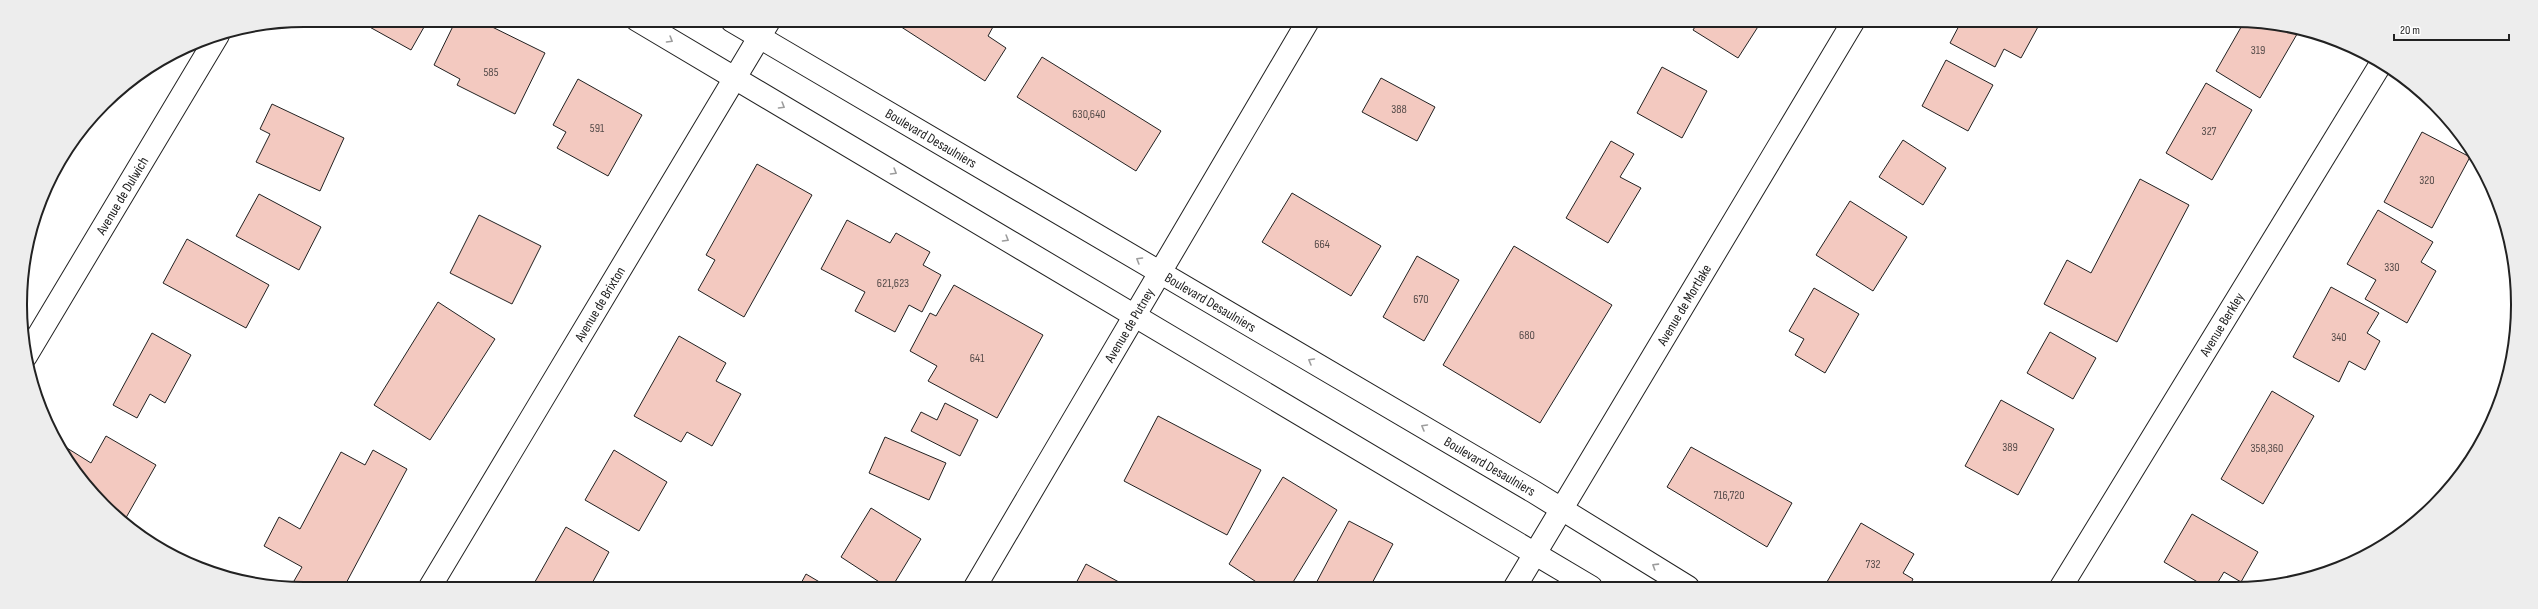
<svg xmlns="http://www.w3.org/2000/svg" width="2538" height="609" font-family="'Sofia Sans Condensed',sans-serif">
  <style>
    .building { fill: #f3c9c0; stroke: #222 }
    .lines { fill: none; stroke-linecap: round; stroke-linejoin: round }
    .minor-casing { stroke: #222; stroke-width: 24 }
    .tertiary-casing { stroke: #222; stroke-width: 24 }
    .minor { stroke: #fff; stroke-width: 22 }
    .tertiary { stroke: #fff; stroke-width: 22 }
    .oneway { stroke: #9c9c9c }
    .labels { text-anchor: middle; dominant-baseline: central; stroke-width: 3; stroke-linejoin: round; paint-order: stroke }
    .number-label { font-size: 12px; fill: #564c4a }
    .street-label { font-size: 14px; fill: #222; stroke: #fff }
    .rim { fill: none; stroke: #222; stroke-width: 2 }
  </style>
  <rect width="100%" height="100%" fill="#fff"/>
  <!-- building -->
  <g class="building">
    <path d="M357 20H428L411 50Z"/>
    <path d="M456 20H478L545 53 515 114 457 85 460 79 434 65Z"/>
    <path d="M892 21H987L994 25 988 36 1006 48 985 81Z"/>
    <path d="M1698 22H1761L1738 58 1693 30Z"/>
    <path d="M1961 22H2034L2039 25 2021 58 2004 49 1995 67 1950 43Z"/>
    <path d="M2244 22H2271L2300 29 2260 98 2216 71Z"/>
    <path d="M1042 57 1161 131 1136 171 1017 97Z"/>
    <path d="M1946 60 1993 85 1968 131 1922 106Z"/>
    <path d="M1662 67 1707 91 1682 138 1637 113Z"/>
    <path d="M1381 78 1435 107 1417 141 1362 112Z"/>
    <path d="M578 79 642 115 608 176 557 148 566 132 553 125Z"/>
    <path d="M2206 83 2252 110 2212 180 2166 153Z"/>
    <path d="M272 104 344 138 320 191 256 162 270 134 260 129Z"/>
    <path d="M2422 132 2470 157 2432 228 2384 202Z"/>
    <path d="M1903 140 1946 168 1923 205 1879 177Z"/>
    <path d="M1611 141 1634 154 1620 177 1641 188 1608 243 1566 218Z"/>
    <path d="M757 164 812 195 744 317 698 290 715 260 706 255Z"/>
    <path d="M2140 179 2189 205 2117 342 2044 304 2067 260 2091 273Z"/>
    <path d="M1292 193 1381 246 1351 296 1262 242Z"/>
    <path d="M259 194 321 227 299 270 236 236Z"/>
    <path d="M1850 201 1907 237 1873 291 1816 255Z"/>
    <path d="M2378 210 2433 242 2421 262 2436 271 2407 323 2365 299 2376 280 2347 264Z"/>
    <path d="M479 215 541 246 512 304 450 273Z"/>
    <path d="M847 220 890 243 896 233 930 252 923 265 941 275 922 312 909 305 895 332 855 311 865 292 821 269Z"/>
    <path d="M187 239 269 285 246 328 163 283Z"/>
    <path d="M1514 246 1612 305 1540 423 1443 365Z"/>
    <path d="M1417 256 1459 280 1424 341 1383 317Z"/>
    <path d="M954 285 1043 335 997 418 928 381 937 366 910 351 930 313 936 316Z"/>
    <path d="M2331 287 2379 313 2367 333 2380 341 2365 370 2349 361 2339 382 2293 357Z"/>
    <path d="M1814 288 1859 314 1825 373 1795 355 1804 339 1789 331Z"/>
    <path d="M438 302 495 339 430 440 374 405Z"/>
    <path d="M2050 332 2096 358 2073 399 2027 373Z"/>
    <path d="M152 333 191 355 165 403 150 394 137 418 113 405Z"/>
    <path d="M679 336 726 363 716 381 741 394 712 446 687 432 681 442 634 416Z"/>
    <path d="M2272 391 2314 416 2263 504 2221 479Z"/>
    <path d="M2001 400 2054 429 2018 495 1965 466Z"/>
    <path d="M945 403 978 420 960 456 911 431 921 412 937 420Z"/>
    <path d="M1158 416 1261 470 1227 535 1124 481Z"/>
    <path d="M106 436 156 465 123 523 79 478 65 452 67 448 91 463Z"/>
    <path d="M885 437 946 463 929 500 869 473Z"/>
    <path d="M1691 447 1792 503 1767 547 1667 487Z"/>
    <path d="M373 450 407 469 344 587H304L294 581 302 567 264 546 279 517 300 529 341 452 365 465Z"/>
    <path d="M614 450 667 482 639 531 585 500Z"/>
    <path d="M1283 477 1337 510 1290 587H1264L1229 564Z"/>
    <path d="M871 508 921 539 892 587H887L841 557Z"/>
    <path d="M2192 514 2258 552 2241 582 2224 572 2215 587H2206L2164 562Z"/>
    <path d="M1349 521 1393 544 1370 587H1314Z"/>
    <path d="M1861 523 1914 554 1903 573 1913 579 1909 587H1824Z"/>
    <path d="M566 527 609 552 590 587H532Z"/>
    <path d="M1086 564 1128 587H1074Z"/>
    <path d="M806 574 828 587H799Z"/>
  </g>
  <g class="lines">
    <defs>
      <g id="minor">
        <path id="s1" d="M26 356 218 35"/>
        <path id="s2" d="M430 587 769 21"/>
        <path id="s3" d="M975 587 1308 21"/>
        <path id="s4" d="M1515 587 1853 22"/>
        <path id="s5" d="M2061 587 2382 62"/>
      </g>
      <g id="tertiary">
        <path d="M637 20 1591 587"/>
        <path id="s6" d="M732 21 1534 492 1688 587"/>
      </g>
    </defs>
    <!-- minor casing -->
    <use href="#minor" class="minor-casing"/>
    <!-- tertiary casing -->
    <use href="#tertiary" class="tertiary-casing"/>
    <!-- minor -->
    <use href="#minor" class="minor"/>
    <!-- tertiary -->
    <use href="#tertiary" class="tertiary"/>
  </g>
  <!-- one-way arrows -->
  <defs><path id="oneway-chevron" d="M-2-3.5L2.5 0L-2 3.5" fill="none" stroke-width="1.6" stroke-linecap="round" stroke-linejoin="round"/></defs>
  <g class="oneway">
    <use href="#oneway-chevron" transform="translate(670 40) rotate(31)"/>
    <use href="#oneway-chevron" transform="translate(782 106) rotate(31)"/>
    <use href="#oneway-chevron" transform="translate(894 172) rotate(31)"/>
    <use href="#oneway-chevron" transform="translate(1006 239) rotate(31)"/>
    <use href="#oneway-chevron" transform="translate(1139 260) rotate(-149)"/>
    <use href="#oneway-chevron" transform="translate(1311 361) rotate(-150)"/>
    <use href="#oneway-chevron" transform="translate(1424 427) rotate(-150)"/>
    <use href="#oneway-chevron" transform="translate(1655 566) rotate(-148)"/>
  </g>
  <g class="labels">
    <!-- number labels -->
    <g class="number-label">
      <text x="2258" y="50">319</text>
      <text x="491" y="72">585</text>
      <text x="1399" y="109">388</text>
      <text x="1089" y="114">630,640</text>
      <text x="597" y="128">591</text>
      <text x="2209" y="131">327</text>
      <text x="2427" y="180">320</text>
      <text x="1322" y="244">664</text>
      <text x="2392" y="267">330</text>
      <text x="893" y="283">621,623</text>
      <text x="1421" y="299">670</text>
      <text x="1527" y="335">680</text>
      <text x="2339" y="337">340</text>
      <text x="977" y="358">641</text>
      <text x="2010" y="447">389</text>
      <text x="2267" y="448">358,360</text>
      <text x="1729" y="495">716,720</text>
      <text x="1873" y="564">732</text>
    </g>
    <!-- street labels -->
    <g class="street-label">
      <text stroke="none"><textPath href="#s6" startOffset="231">Boulevard Desaulniers</textPath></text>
      <text stroke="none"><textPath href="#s1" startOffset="187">Avenue de Dulwich</textPath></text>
      <text stroke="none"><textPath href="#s6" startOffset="555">Boulevard Desaulniers</textPath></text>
      <text stroke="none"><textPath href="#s2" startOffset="330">Avenue de Brixton</textPath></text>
      <text stroke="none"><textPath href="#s4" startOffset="329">Avenue de Mortlake</textPath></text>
      <text stroke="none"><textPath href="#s3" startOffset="304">Avenue de Putney</textPath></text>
      <text stroke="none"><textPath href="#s5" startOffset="308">Avenue Berkley</textPath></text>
      <text stroke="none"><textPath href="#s6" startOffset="879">Boulevard Desaulniers</textPath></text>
    </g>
  </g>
  <!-- crop -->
  <path d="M0 0H2538V609H0ZM304 27H2234A277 277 0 0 1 2511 304V305A277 277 0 0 1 2234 582H304A277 277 0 0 1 27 305V304A277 277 0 0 1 304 27Z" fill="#ededed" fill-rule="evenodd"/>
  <path class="rim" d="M304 27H2234A277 277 0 0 1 2511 304V305A277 277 0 0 1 2234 582H304A277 277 0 0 1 27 305V304A277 277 0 0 1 304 27Z"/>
  <!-- scale -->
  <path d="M2394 34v6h115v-6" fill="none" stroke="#222222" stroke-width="2"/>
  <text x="2400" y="34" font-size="12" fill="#222222" stroke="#ffffff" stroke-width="3" paint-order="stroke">20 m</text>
</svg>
